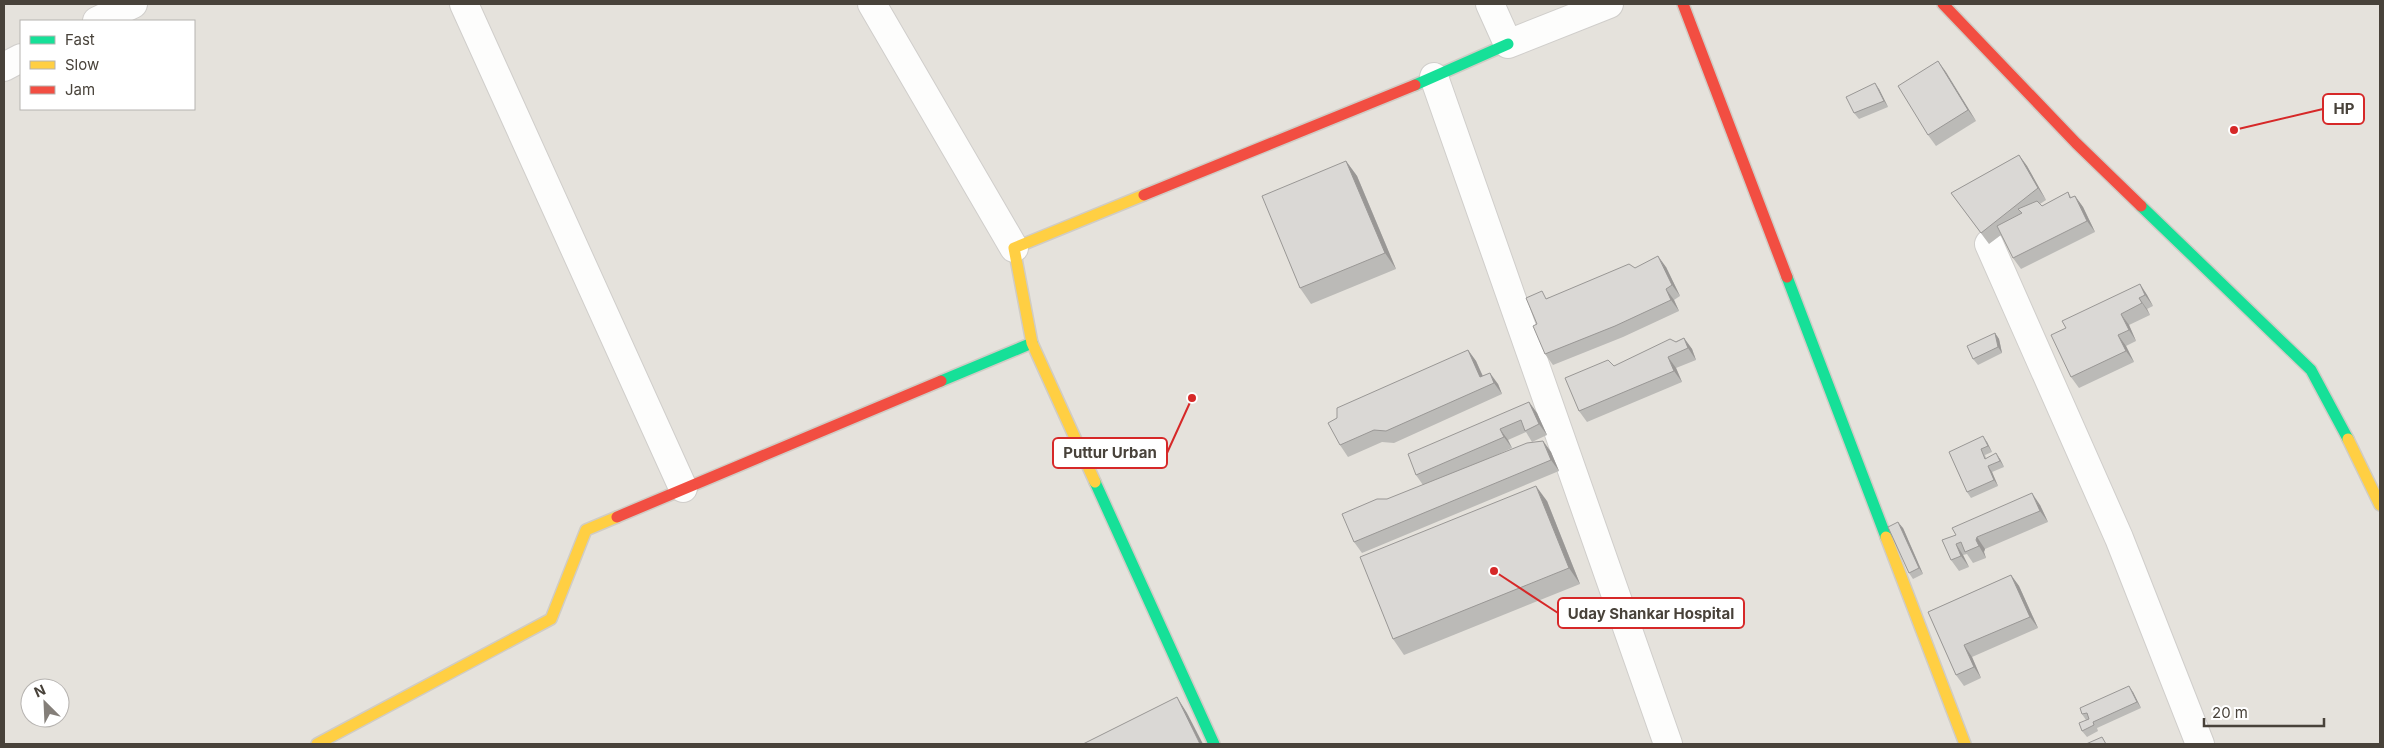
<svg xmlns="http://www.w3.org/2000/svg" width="2384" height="748" font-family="Inter,sans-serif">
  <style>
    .residential { fill: #e5e2dc; fill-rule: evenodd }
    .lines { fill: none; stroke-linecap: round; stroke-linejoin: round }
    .street-casing { stroke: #d0cecb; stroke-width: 30 }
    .fast-casing { stroke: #d0ccc5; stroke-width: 14 }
    .slow-casing { stroke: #d0ccc5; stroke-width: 14 }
    .jam-casing { stroke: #d0ccc5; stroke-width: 14 }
    .street { stroke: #fdfdfc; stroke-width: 28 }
    .fast { stroke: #16e098; stroke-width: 11 }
    .slow { stroke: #ffcf43; stroke-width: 11 }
    .jam { stroke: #f24e42; stroke-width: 11 }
    .wall { fill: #bbbab7 }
    .shaded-wall { fill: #999795 }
    .building { fill: #dad8d5; stroke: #999795 }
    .leader { fill: none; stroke: #d62828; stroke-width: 2 }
    .callout-dot { fill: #d62828; stroke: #fff; stroke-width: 2 }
    .callout { fill: #fff; stroke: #d62828; stroke-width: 2 }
    .callout-label { font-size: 15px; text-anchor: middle; font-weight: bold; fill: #48423a }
  </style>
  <rect width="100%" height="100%" fill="#f2f0ee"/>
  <!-- residential -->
  <path class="residential" d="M4 4H2380V744H4ZM21 21H194V109H21ZM30 688H60V718H30Z"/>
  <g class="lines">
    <defs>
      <g id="street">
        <path d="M464 4 683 488"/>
        <path d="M872 4 1014 248"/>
        <path d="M1490 4 1508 44 1609 4"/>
        <path d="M97 21 133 4"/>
        <path d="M4 67 21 58"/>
        <path d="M1434 77 1668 744"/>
        <path d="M1989 244 2119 538 2200 744"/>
      </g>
      <g id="fast">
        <path d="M1415 85 1508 44"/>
        <path d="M2141 206 2311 370 2348 439"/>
        <path d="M1787 277 1886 537"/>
        <path d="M941 381 1032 343"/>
        <path d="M1095 482 1214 744"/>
      </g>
      <g id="slow">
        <path d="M2348 439 2380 505"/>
        <path d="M1095 482 1032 343 1014 248 1144 195"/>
        <path d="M1886 537 1965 744"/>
        <path d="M317 744 551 619 586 530 617 517"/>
      </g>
      <g id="jam">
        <path d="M1683 4 1787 277"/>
        <path d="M1943 4 2076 143 2141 206"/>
        <path d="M1144 195 1415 85"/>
        <path d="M617 517 941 381"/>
      </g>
    </defs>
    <!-- street casing -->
    <use href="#street" class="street-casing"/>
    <!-- fast casing -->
    <use href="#fast" class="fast-casing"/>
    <!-- slow casing -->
    <use href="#slow" class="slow-casing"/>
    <!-- jam casing -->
    <use href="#jam" class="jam-casing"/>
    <!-- street -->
    <use href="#street" class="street"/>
    <!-- fast -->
    <use href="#fast" class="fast"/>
    <!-- slow -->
    <use href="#slow" class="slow"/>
    <!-- jam -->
    <use href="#jam" class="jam"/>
  </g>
  <!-- wall -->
  <g class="wall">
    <path d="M1938 61 1976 121 1936 146 1928 135Z"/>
    <path d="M1879 89 1888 107 1859 119 1854 113Z"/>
    <path d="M2019 155 2027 166 2046 200 2040 204 2042 206 2068 192 2071 197 2075 196 2083 207 2095 232 2021 269 2013 258 2001 235 1989 244 1951 193Z"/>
    <path d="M1346 161 1357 176 1396 269 1311 304 1300 288Z"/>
    <path d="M1666 267 1680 296 1674 300 1679 311 1623 337 1553 365 1545 354 1537 324 1547 298Z"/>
    <path d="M2140 284 2147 295 2153 306 2147 309 2150 315 2129 325 2136 341 2126 346 2134 362 2079 388 2071 377Z"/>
    <path d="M1995 333 1999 339 2002 353 1978 365 1973 359Z"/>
    <path d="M1684 338 1692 349 1696 360 1676 368 1682 382 1587 422 1579 411 1614 366Z"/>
    <path d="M1468 350 1476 361 1483 376 1498 384 1502 394 1394 443 1382 442 1348 457 1340 445Z"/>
    <path d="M1529 402 1537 413 1547 435 1532 442 1526 432 1508 440 1512 448 1481 462 1543 441 1551 452 1559 471 1362 553 1354 542 1423 485 1416 475Z"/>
    <path d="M1987 442 1992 452 1985 455 1986 458 2000 459 2004 467 1992 472 1998 486 1971 498 1967 492 1949 452Z"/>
    <path d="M1547 501 1580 584 1404 655 1393 639Z"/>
    <path d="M2040 505 2048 522 1985 549 1984 552 1986 558 1973 563 1967 554 1963 555 1969 567 1959 571 1951 560 1942 540Z"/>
    <path d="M1903 528 1923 574 1913 579 1909 573Z"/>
    <path d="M2011 575 2019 586 2038 628 1972 657 1981 678 1964 686 1956 675 1928 612Z"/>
    <path d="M2133 692 2141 708 2097 728 2098 731 2087 737 2082 731 2086 720 2082 714Z"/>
  </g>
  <!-- shaded-wall -->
  <g class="shaded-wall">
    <path d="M1938 61 1946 72 1976 121 1968 110Z"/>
    <path d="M1875 83 1879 89 1888 107 1884 101Z"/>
    <path d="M2019 155 2027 166 2046 200 2038 188Z"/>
    <path d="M1346 161 1357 176 1396 269 1385 253Z"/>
    <path d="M2075 196 2083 207 2095 232 2087 221Z"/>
    <path d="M1658 256 1666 267 1680 296 1672 285Z"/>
    <path d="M2140 284 2147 295 2153 306 2145 295Z"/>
    <path d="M1666 289 1674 300 1679 311 1671 300Z"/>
    <path d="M2139 298 2147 309 2150 315 2142 303Z"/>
    <path d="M2121 314 2129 325 2136 341 2129 330Z"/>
    <path d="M1995 333 1999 339 2002 353 1998 347Z"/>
    <path d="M2118 335 2126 346 2134 362 2126 351Z"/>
    <path d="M1684 338 1692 349 1696 360 1688 348Z"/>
    <path d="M1468 350 1476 361 1487 386 1480 377Z"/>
    <path d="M1668 357 1676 368 1682 382 1674 371Z"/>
    <path d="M1490 373 1498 384 1502 394 1494 383Z"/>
    <path d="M1529 402 1537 413 1547 435 1539 424Z"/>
    <path d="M1500 429 1508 440 1512 448 1504 437Z"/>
    <path d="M1983 436 1987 442 1992 452 1988 446Z"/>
    <path d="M1543 441 1551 452 1559 471 1551 460Z"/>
    <path d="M1996 453 2000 459 2004 467 2000 461Z"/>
    <path d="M1988 466 1992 472 1998 486 1994 480Z"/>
    <path d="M1536 486 1547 501 1580 584 1569 568Z"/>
    <path d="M2032 493 2040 505 2048 522 2040 511Z"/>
    <path d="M1898 522 1903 528 1923 574 1919 568Z"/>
    <path d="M1977 537 1985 549 1984 552 1986 558 1979 546 1976 540Z"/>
    <path d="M1956 544 1963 555 1969 567 1961 556Z"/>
    <path d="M2011 575 2019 586 2038 628 2030 617Z"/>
    <path d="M1964 645 1972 657 1981 678 1974 667Z"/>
    <path d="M2129 686 2133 692 2141 708 2137 702Z"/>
    <path d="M1177 697 1187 713 1203 744H1200Z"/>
  </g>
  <!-- building -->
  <g class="building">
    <path d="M1938 61 1968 110 1928 135 1898 86Z"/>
    <path d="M1875 83 1884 101 1854 113 1846 97Z"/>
    <path d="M2019 155 2038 188 1981 233 1951 193Z"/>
    <path d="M1346 161 1385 253 1300 288 1262 196Z"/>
    <path d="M2068 192 2070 198 2075 196 2087 221 2013 258 1997 226 2022 213 2018 209 2037 201 2042 206Z"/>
    <path d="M1658 256 1672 285 1666 289 1671 300 1615 326 1545 354 1533 326 1537 324 1526 298 1542 291 1546 299 1629 264 1635 268Z"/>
    <path d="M2140 284 2145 295 2139 298 2142 303 2121 314 2129 330 2118 335 2126 351 2071 377 2051 335 2066 328 2062 321Z"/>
    <path d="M1995 333 1998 347 1973 359 1967 346Z"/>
    <path d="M1684 338 1688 348 1668 357 1674 371 1579 411 1565 378 1608 360 1614 366 1670 339 1676 342Z"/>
    <path d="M1468 350 1480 377 1490 373 1494 383 1386 431 1374 430 1340 445 1328 423 1337 418V408Z"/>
    <path d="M1529 402 1539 424 1525 431 1521 420 1500 429 1504 437 1416 475 1408 454Z"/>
    <path d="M1983 436 1988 446 1981 449 1985 459 1996 453 2000 461 1988 466 1994 480 1967 492 1949 452Z"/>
    <path d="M1543 441 1551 460 1354 542 1342 514 1377 499H1387L1527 443Z"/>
    <path d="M1536 486 1569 568 1393 639 1360 557Z"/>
    <path d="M2032 493 2040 511 1977 537 1976 540 1979 546 1965 552 1961 542 1956 544 1961 556 1951 560 1942 540 1956 535 1952 528Z"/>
    <path d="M1898 522 1919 568 1909 573 1888 527Z"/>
    <path d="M2011 575 2030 617 1964 645 1974 667 1956 675 1928 612Z"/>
    <path d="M2129 686 2137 702 2093 722 2094 725 2082 731 2079 723 2089 719 2087 713 2082 714 2080 708Z"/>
    <path d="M1177 697 1200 744H1083Z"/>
    <path d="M2102 737 2106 744H2086Z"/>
  </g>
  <!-- callouts -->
  <path class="leader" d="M2234 130L2323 109M1192 398L1167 453M1494 571L1558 613"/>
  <g class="callout-dot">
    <circle cx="2234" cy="130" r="5"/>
    <circle cx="1192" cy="398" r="5"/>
    <circle cx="1494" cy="571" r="5"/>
  </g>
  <g class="callout">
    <rect x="2323" y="94" width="41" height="30" rx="5"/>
    <rect x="1053" y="438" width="114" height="30" rx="5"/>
    <rect x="1558" y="598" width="186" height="30" rx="5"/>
  </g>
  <g class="callout-label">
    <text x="2344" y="114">HP</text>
    <text x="1110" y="458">Puttur Urban</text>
    <text x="1651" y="619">Uday Shankar Hospital</text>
  </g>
  <!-- border -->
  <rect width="2384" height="748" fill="none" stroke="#48423a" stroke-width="10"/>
  <!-- legend -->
  <rect x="20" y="20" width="175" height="90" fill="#ffffff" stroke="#b6b3b0"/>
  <rect x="30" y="36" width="25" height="8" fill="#16e098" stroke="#b6b3b0"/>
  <text x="65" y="45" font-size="15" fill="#48423a">Fast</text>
  <rect x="30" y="61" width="25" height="8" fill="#ffcf43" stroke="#b6b3b0"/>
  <text x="65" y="70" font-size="15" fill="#48423a">Slow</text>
  <rect x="30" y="86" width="25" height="8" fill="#f24e42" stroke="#b6b3b0"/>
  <text x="65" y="95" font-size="15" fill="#48423a">Jam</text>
  <!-- north arrow -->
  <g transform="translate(45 703) rotate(336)"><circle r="24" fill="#ffffff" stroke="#b6b3b0"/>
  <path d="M0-4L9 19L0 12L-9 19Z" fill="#847f79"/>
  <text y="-8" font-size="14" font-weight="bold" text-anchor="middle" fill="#48423a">N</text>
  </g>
  <!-- scale -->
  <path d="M2204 718v8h120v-8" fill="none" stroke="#48423a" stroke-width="2.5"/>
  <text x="2212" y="718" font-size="15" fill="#48423a" stroke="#ffffff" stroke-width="4" paint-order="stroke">20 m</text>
</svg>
